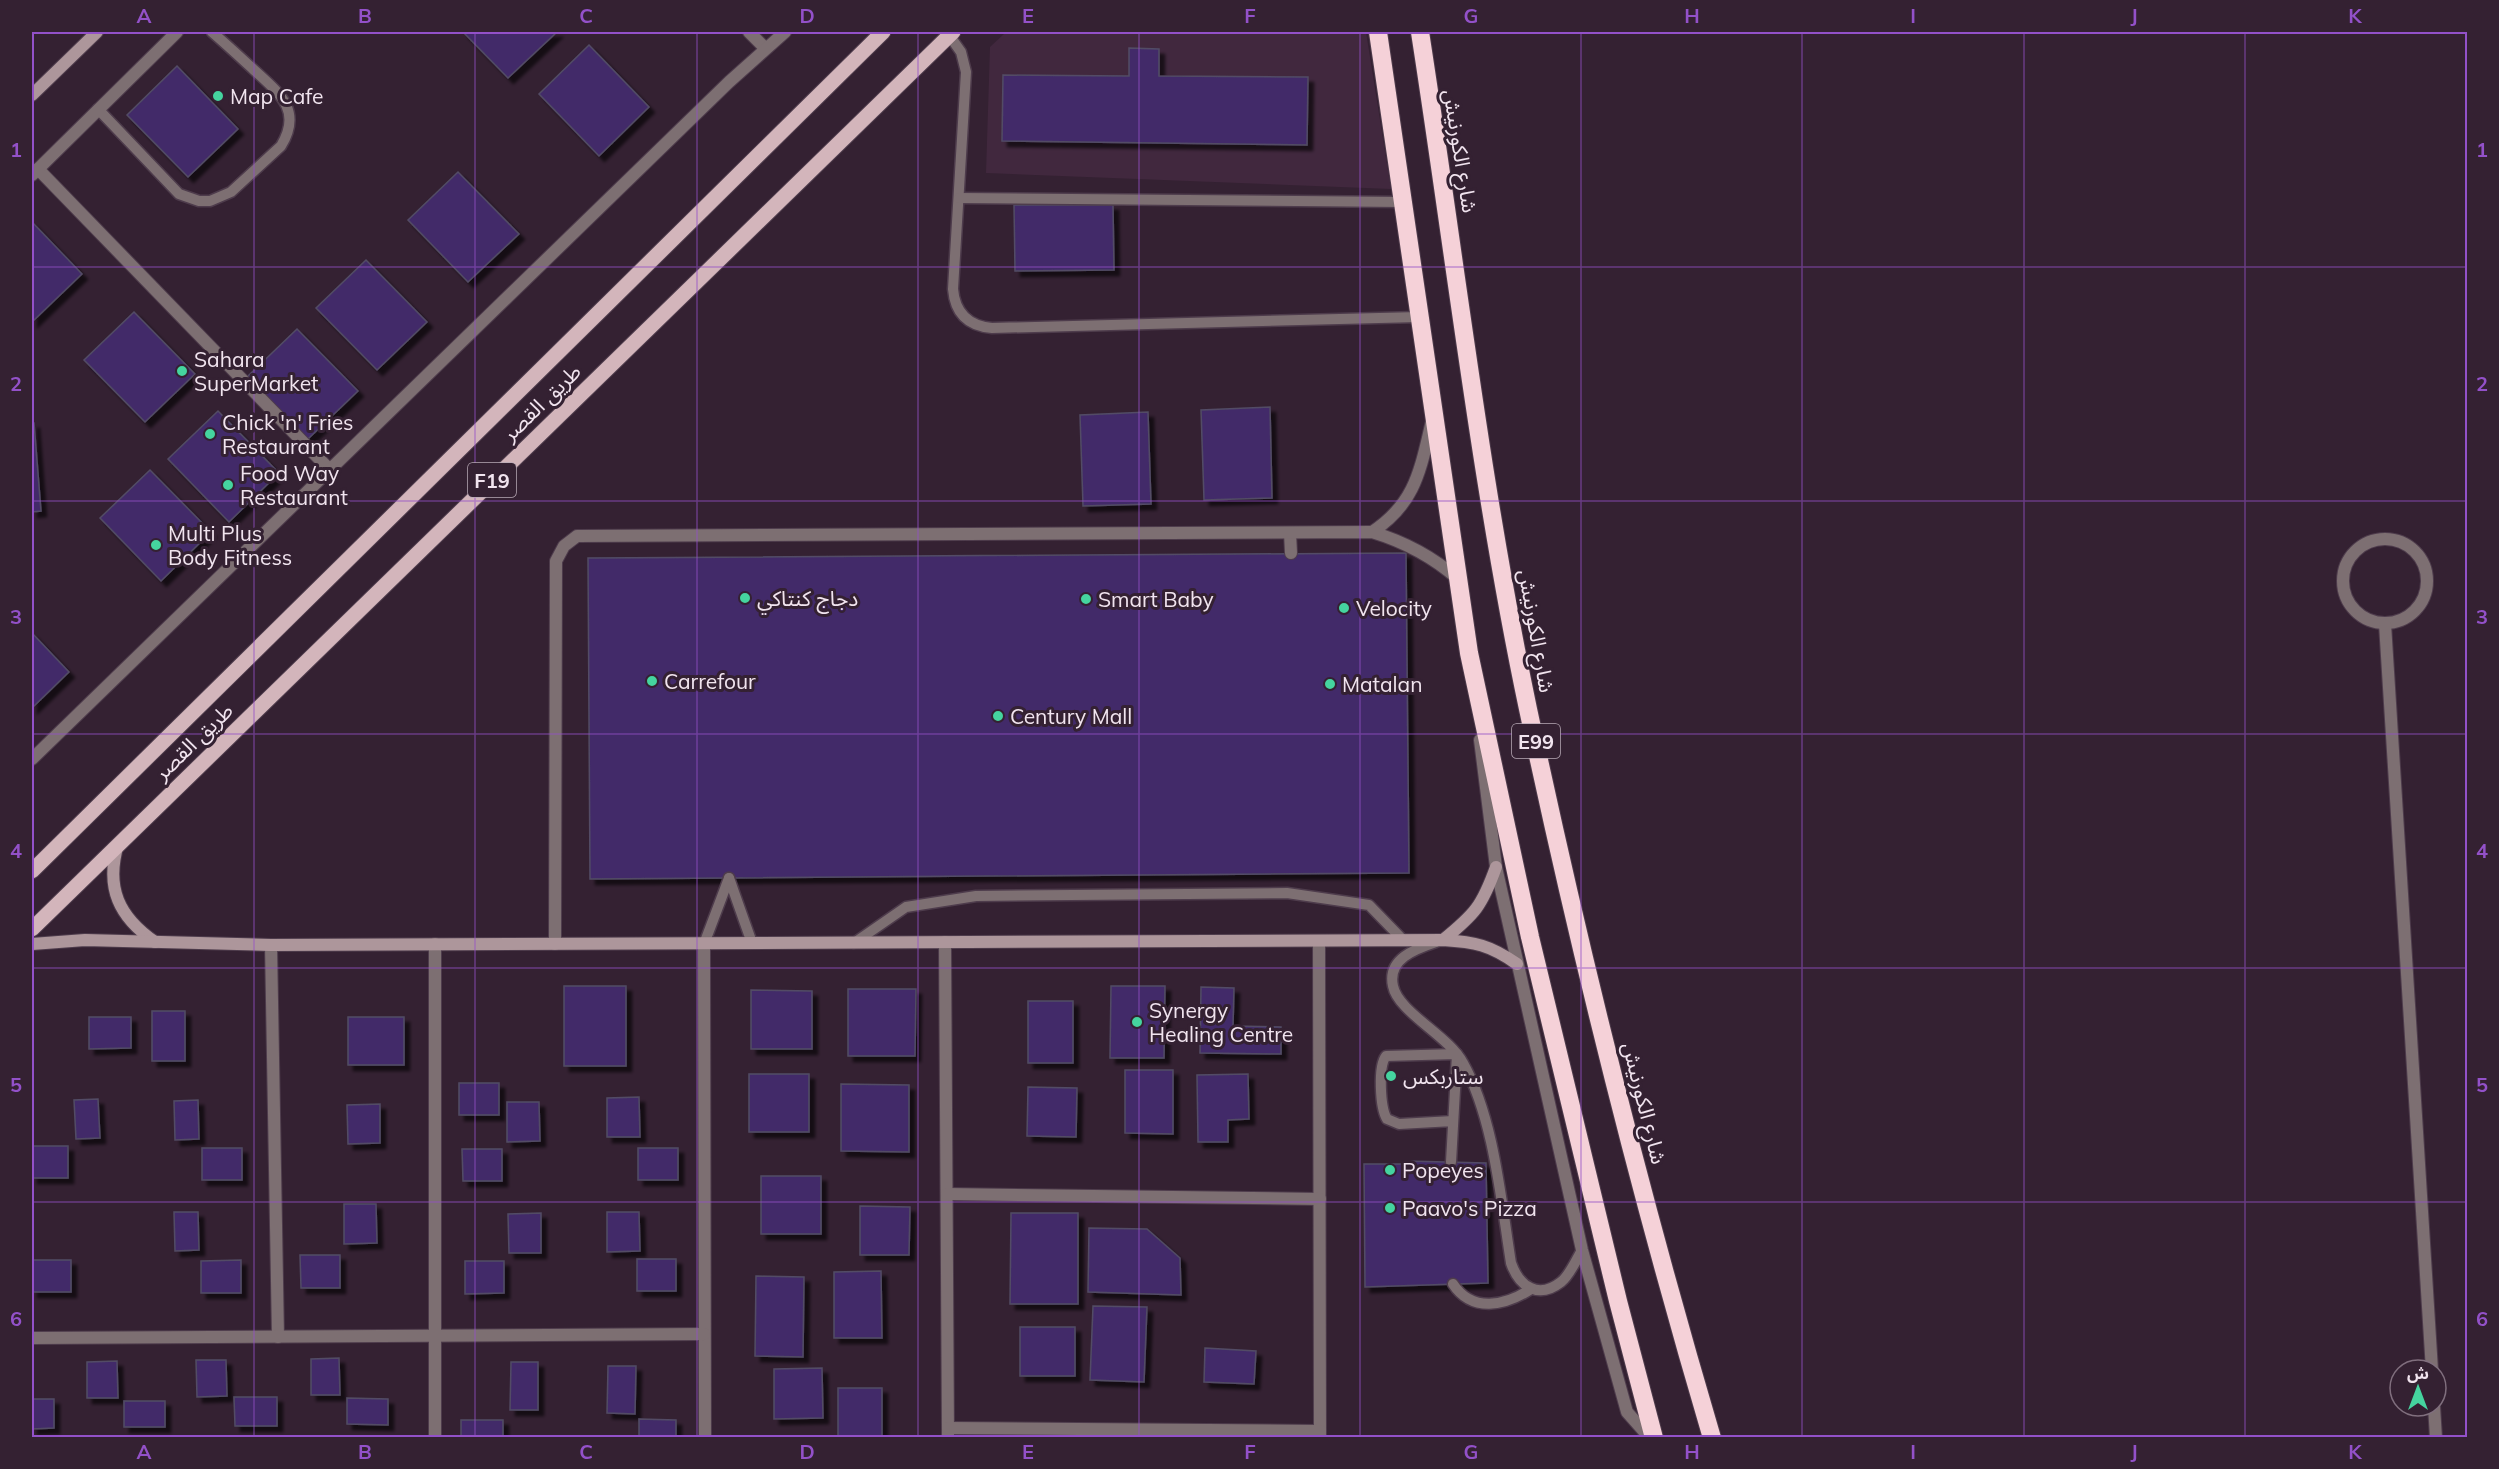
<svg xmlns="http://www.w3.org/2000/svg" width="2499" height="1469" font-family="Mulish,'Noto Sans Arabic',sans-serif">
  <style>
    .built { fill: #41283e }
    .building { fill: #422c69; stroke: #524c65; stroke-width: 1.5; filter: url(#shadow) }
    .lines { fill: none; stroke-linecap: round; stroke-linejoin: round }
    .lane-casing { stroke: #4e3c4c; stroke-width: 13 }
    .street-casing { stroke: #4e3c4c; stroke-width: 14 }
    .secondary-casing { stroke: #4e3c4c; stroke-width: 14 }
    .primary-casing { stroke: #4e3c4c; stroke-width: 17 }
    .highway-casing { stroke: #4e3c4c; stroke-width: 20 }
    .lane { stroke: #7d6f72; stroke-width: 10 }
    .street { stroke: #7d6f72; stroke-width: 12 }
    .secondary { stroke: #ad969b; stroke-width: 12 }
    .primary { stroke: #d3b5bb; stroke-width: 15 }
    .highway { stroke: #f5d1d8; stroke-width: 18 }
    .grid { fill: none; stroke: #9351c9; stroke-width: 1.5; stroke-opacity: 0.55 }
    .poi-dot { fill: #45d49f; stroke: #342132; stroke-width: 2 }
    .labels { text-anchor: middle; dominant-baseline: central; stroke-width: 6; stroke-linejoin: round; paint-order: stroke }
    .shield { fill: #342132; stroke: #b8aab6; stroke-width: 1.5 }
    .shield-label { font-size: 20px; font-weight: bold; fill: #f1e4ef }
    .poi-label { font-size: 21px; fill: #f1e4ef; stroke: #342132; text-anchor: start }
    .street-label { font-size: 21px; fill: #f1e4ef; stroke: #342132 }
    .neatline { fill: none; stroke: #9351c9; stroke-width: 2 }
    .grid-label { font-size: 20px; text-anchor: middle; font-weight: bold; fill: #9351c9 }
  </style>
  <defs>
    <filter id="shadow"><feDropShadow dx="5.5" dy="5.5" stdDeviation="1.5" flood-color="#0009"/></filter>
  </defs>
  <rect width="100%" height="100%" fill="#342132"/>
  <!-- built -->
  <path class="built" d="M1006 32H1366L1391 189 986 173 990 47Z"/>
  <!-- building -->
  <g class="building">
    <path d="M463 32H557L508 78Z"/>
    <path d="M589 45 649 107 599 156 539 94Z"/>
    <path d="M1129 48 1159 49V76L1308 77 1307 145 1002 141 1003 75 1129 76Z"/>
    <path d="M177 66 238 129 188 177 127 115Z"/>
    <path d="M458 172 519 234 468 282 408 220Z"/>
    <path d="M1014 205H1113L1114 270 1015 271Z"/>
    <path d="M32 222 82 274 32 322Z"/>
    <path d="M366 260 427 322 377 370 316 308Z"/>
    <path d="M134 312 195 374 145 422 84 360Z"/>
    <path d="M297 329 358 391 308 439 247 377Z"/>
    <path d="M1270 407 1272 498 1204 500 1201 410Z"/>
    <path d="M218 411 279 473 229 522 168 459Z"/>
    <path d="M1148 412 1151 504 1083 506 1080 415Z"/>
    <path d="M32 423H34L41 511 32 512Z"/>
    <path d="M150 470 211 532 161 581 100 518Z"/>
    <path d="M1406 553 1409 873 590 879 588 558Z"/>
    <path d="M32 633 69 672 32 708Z"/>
    <rect x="564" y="986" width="62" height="80"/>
    <path d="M1111 986H1165L1164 1058H1110Z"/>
    <path d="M1201 987 1234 988 1233 1026 1281 1027V1054L1200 1053Z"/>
    <path d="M848 989H916L915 1056H848Z"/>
    <path d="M751 990 812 991V1049H751Z"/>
    <rect x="1028" y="1001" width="45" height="62"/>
    <rect x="152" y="1011" width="33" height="50"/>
    <path d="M89 1017H131V1048L89 1049Z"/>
    <rect x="348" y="1017" width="56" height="48"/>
    <path d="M1125 1070H1173V1134L1125 1133Z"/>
    <rect x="749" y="1074" width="60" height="58"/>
    <path d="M1248 1074 1249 1119 1228 1120V1142H1198L1197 1075Z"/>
    <rect x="459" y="1083" width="40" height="32"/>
    <path d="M841 1084 909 1085V1152L841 1151Z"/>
    <path d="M1028 1087 1077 1088 1076 1137 1027 1136Z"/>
    <path d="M639 1097 640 1137H607V1098Z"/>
    <path d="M98 1099 100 1138 76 1139 74 1100Z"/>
    <path d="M198 1100 199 1139 175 1140 174 1101Z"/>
    <path d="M507 1102H539L540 1141 507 1142Z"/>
    <path d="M380 1104V1143L348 1144 347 1105Z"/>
    <rect x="32" y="1146" width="36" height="32"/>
    <rect x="202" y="1148" width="40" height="32"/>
    <rect x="638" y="1148" width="40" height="32"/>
    <path d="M462 1149H502V1181H463Z"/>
    <path d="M1406 1161 1486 1163 1488 1283 1365 1287 1364 1164H1405Z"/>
    <rect x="761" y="1176" width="60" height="58"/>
    <path d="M344 1204H376L377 1243 344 1244Z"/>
    <path d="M860 1206 910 1207 909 1255H860Z"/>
    <path d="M174 1212H198L199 1250 175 1251Z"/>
    <path d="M607 1212H639L640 1251 607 1252Z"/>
    <path d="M541 1213V1253H509L508 1214Z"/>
    <path d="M1011 1213H1078V1304H1010Z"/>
    <path d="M1089 1228 1147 1229 1180 1258 1181 1295 1088 1292Z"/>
    <path d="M300 1255H340V1288H301Z"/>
    <rect x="637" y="1259" width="39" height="32"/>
    <rect x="32" y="1260" width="39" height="32"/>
    <path d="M241 1260V1293H201V1261Z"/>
    <path d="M465 1261H504V1293L465 1294Z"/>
    <path d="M881 1271 882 1338H834V1272Z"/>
    <path d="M756 1276 804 1277 803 1357 755 1356Z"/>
    <path d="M1093 1306 1147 1307 1144 1382 1090 1380Z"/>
    <rect x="1020" y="1327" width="55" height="49"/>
    <path d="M1205 1348 1256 1351 1254 1384 1204 1382Z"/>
    <path d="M339 1358 340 1395H311V1359Z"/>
    <path d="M196 1360H226L227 1396 197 1397Z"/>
    <path d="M117 1361 118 1398H87V1362Z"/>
    <path d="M511 1362H538V1410H510Z"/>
    <path d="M608 1366H636L635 1414 607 1413Z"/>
    <path d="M822 1368 823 1418 774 1419V1369Z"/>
    <rect x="838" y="1388" width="44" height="50"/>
    <path d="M234 1397H277V1426H235Z"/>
    <path d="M347 1398 388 1399V1425L347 1424Z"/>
    <path d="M32 1399H54V1428L32 1429Z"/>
    <rect x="124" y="1401" width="41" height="26"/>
    <path d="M639 1419 676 1420V1438H639Z"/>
    <rect x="461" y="1420" width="42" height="18"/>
  </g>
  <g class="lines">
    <defs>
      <g id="lane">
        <path d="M949 35 961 52 966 72 953 289C955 313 968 326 992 328L1419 317"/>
        <path d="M98 109 179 194 199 201H210L231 192 281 146C303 110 279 93 253 69 240 57 226 44 212 32"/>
        <path d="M959 198 1403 202"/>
        <path d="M729 878 752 943"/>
        <path d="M1436 942C1415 949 1387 959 1393 986 1398 1012 1449 1036 1463 1063 1494 1118 1501 1201 1511 1263 1519 1286 1538 1300 1561 1282 1570 1275 1576 1260 1582 1250"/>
        <path d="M854 943 906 907 976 896 1287 893 1369 905 1403 940"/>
        <path d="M704 944 729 878"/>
        <path d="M1451 1162 1457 1054 1386 1056C1378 1066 1380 1108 1387 1119L1399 1124 1453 1121"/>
        <path d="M1453 1284C1472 1313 1505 1306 1531 1289"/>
      </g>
      <g id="street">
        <path d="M749 32 765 48"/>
        <path d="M38 169 330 470"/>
        <path d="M32 175 177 32"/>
        <path d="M1372 532C1416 503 1420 470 1432 421"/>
        <path d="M1290 533 1291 553"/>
        <circle cx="2385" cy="581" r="42"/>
        <path d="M2385 624 2432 1370"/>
        <path d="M1480 740 1496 867 1582 1250 1627 1412 1650 1438"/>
        <path d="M32 759 729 82 785 32"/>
        <path d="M1319 941 1320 1438"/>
        <path d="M945 942 948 1438"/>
        <path d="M555 944 556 561 564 546 577 536 1372 532C1405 542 1432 556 1458 579"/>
        <path d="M704 944 705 1438"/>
        <path d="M271 945 278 1337"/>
        <path d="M947 1194 1320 1199"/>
        <path d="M32 1338 704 1334"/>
        <path d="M2434 1406 2436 1438"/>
        <path d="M948 1428 1320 1431"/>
        <path d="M435 1438V944"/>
      </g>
      <g id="secondary">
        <path d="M32 95 97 32"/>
        <path d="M118 844C105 888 119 917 155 942"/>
        <path d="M1443 940C1475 914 1482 906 1496 867"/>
        <path d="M32 944 85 940 271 945 1443 940C1475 942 1490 945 1517 964"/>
      </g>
      <g id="primary">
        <path d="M32 871 883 32"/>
        <path d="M32 929 953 32"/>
      </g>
      <g id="highway">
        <path d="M1378 32 1469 653 1530 937 1618 1301 1654 1438"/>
        <path d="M1420 32C1455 257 1481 486 1528 709 1580 954 1641 1198 1712 1438"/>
      </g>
    </defs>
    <!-- lane casing -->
    <use href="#lane" class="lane-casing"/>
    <!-- street casing -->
    <use href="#street" class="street-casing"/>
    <!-- secondary casing -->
    <use href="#secondary" class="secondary-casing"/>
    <!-- primary casing -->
    <use href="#primary" class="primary-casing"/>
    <!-- highway casing -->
    <use href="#highway" class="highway-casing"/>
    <!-- lane -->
    <use href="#lane" class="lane"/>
    <!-- street -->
    <use href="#street" class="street"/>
    <!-- secondary -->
    <use href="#secondary" class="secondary"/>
    <!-- primary -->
    <use href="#primary" class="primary"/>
    <!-- highway -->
    <use href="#highway" class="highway"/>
  </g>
  <!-- grid -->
  <path class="grid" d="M254 32V1438M475 32V1438M697 32V1438M918 32V1438M1139 32V1438M1360 32V1438M1581 32V1438M1802 32V1438M2024 32V1438M2245 32V1438M32 267H2468M32 501H2468M32 734H2468M32 968H2468M32 1202H2468"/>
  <!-- markers -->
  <g class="poi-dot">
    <circle cx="218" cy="96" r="6"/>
    <circle cx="182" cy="371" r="6"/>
    <circle cx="210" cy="434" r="6"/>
    <circle cx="228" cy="485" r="6"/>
    <circle cx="156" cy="545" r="6"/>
    <circle cx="745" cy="598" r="6"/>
    <circle cx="1086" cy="599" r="6"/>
    <circle cx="1344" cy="608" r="6"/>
    <circle cx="652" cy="681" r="6"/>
    <circle cx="1330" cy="684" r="6"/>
    <circle cx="998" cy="716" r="6"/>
    <circle cx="1137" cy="1022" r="6"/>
    <circle cx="1391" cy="1076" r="6"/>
    <circle cx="1390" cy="1170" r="6"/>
    <circle cx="1390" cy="1208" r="6"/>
  </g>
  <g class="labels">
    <!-- shield labels -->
    <g class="shield">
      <rect x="468" y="463" width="48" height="34" rx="4.5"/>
      <rect x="1512" y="724" width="48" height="34" rx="4.5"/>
    </g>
    <g class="shield-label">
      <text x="492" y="480">F19</text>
      <text x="1536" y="741">E99</text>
    </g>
    <!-- poi labels -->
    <g class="poi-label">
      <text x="230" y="96">Map Cafe</text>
      <text x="194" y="359">Sahara<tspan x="194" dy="24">SuperMarket</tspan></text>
      <text x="222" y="422">Chick 'n' Fries<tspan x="222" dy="24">Restaurant</tspan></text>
      <text x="240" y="473">Food Way<tspan x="240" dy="24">Restaurant</tspan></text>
      <text x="168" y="533">Multi Plus<tspan x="168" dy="24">Body Fitness</tspan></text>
      <text x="757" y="598">دجاج كنتاكي</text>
      <text x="1098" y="599">Smart Baby</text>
      <text x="1356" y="608">Velocity</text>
      <text x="664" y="681">Carrefour</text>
      <text x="1342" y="684">Matalan</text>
      <text x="1010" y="716">Century Mall</text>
      <text x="1149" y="1010">Synergy<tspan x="1149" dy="24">Healing Centre</tspan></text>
      <text x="1403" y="1076">ستاربكس</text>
      <text x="1402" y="1170">Popeyes</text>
      <text x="1402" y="1208">Paavo's Pizza</text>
    </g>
    <!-- street labels -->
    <g class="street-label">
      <text transform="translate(1461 151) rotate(81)">شارع الكورنيش</text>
      <text transform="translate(541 402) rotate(-44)">طريق القصر</text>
      <text transform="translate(1537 631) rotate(80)">شارع الكورنيش</text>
      <text transform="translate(193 741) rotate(-44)">طريق القصر</text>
      <text transform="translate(1645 1103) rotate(76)">شارع الكورنيش</text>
    </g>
  </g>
  <!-- border -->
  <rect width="2499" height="1469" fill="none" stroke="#342132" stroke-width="66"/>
  <!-- north arrow -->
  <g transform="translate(2418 1388)"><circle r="28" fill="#342132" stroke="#806f7e" stroke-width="1.5"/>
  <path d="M0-4.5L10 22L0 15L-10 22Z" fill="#45d49f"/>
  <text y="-9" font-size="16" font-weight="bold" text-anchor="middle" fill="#f1e4ef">ش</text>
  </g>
  <rect x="33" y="33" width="2433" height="1403" class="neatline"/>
  <g class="grid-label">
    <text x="144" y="23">A</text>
    <text x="365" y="23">B</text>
    <text x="586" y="23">C</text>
    <text x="807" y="23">D</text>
    <text x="1028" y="23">E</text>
    <text x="1250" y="23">F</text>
    <text x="1471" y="23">G</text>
    <text x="1692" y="23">H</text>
    <text x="1913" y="23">I</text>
    <text x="2134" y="23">J</text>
    <text x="2355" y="23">K</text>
    <text x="16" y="157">1</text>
    <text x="2482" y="157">1</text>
    <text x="16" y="391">2</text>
    <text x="2482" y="391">2</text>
    <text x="16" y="624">3</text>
    <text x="2482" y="624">3</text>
    <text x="16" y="858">4</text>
    <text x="2482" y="858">4</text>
    <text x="16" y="1092">5</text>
    <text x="2482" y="1092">5</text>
    <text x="16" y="1326">6</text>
    <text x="2482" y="1326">6</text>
    <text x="144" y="1459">A</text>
    <text x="365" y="1459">B</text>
    <text x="586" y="1459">C</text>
    <text x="807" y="1459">D</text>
    <text x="1028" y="1459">E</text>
    <text x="1250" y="1459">F</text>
    <text x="1471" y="1459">G</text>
    <text x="1692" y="1459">H</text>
    <text x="1913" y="1459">I</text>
    <text x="2134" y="1459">J</text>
    <text x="2355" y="1459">K</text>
  </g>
</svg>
